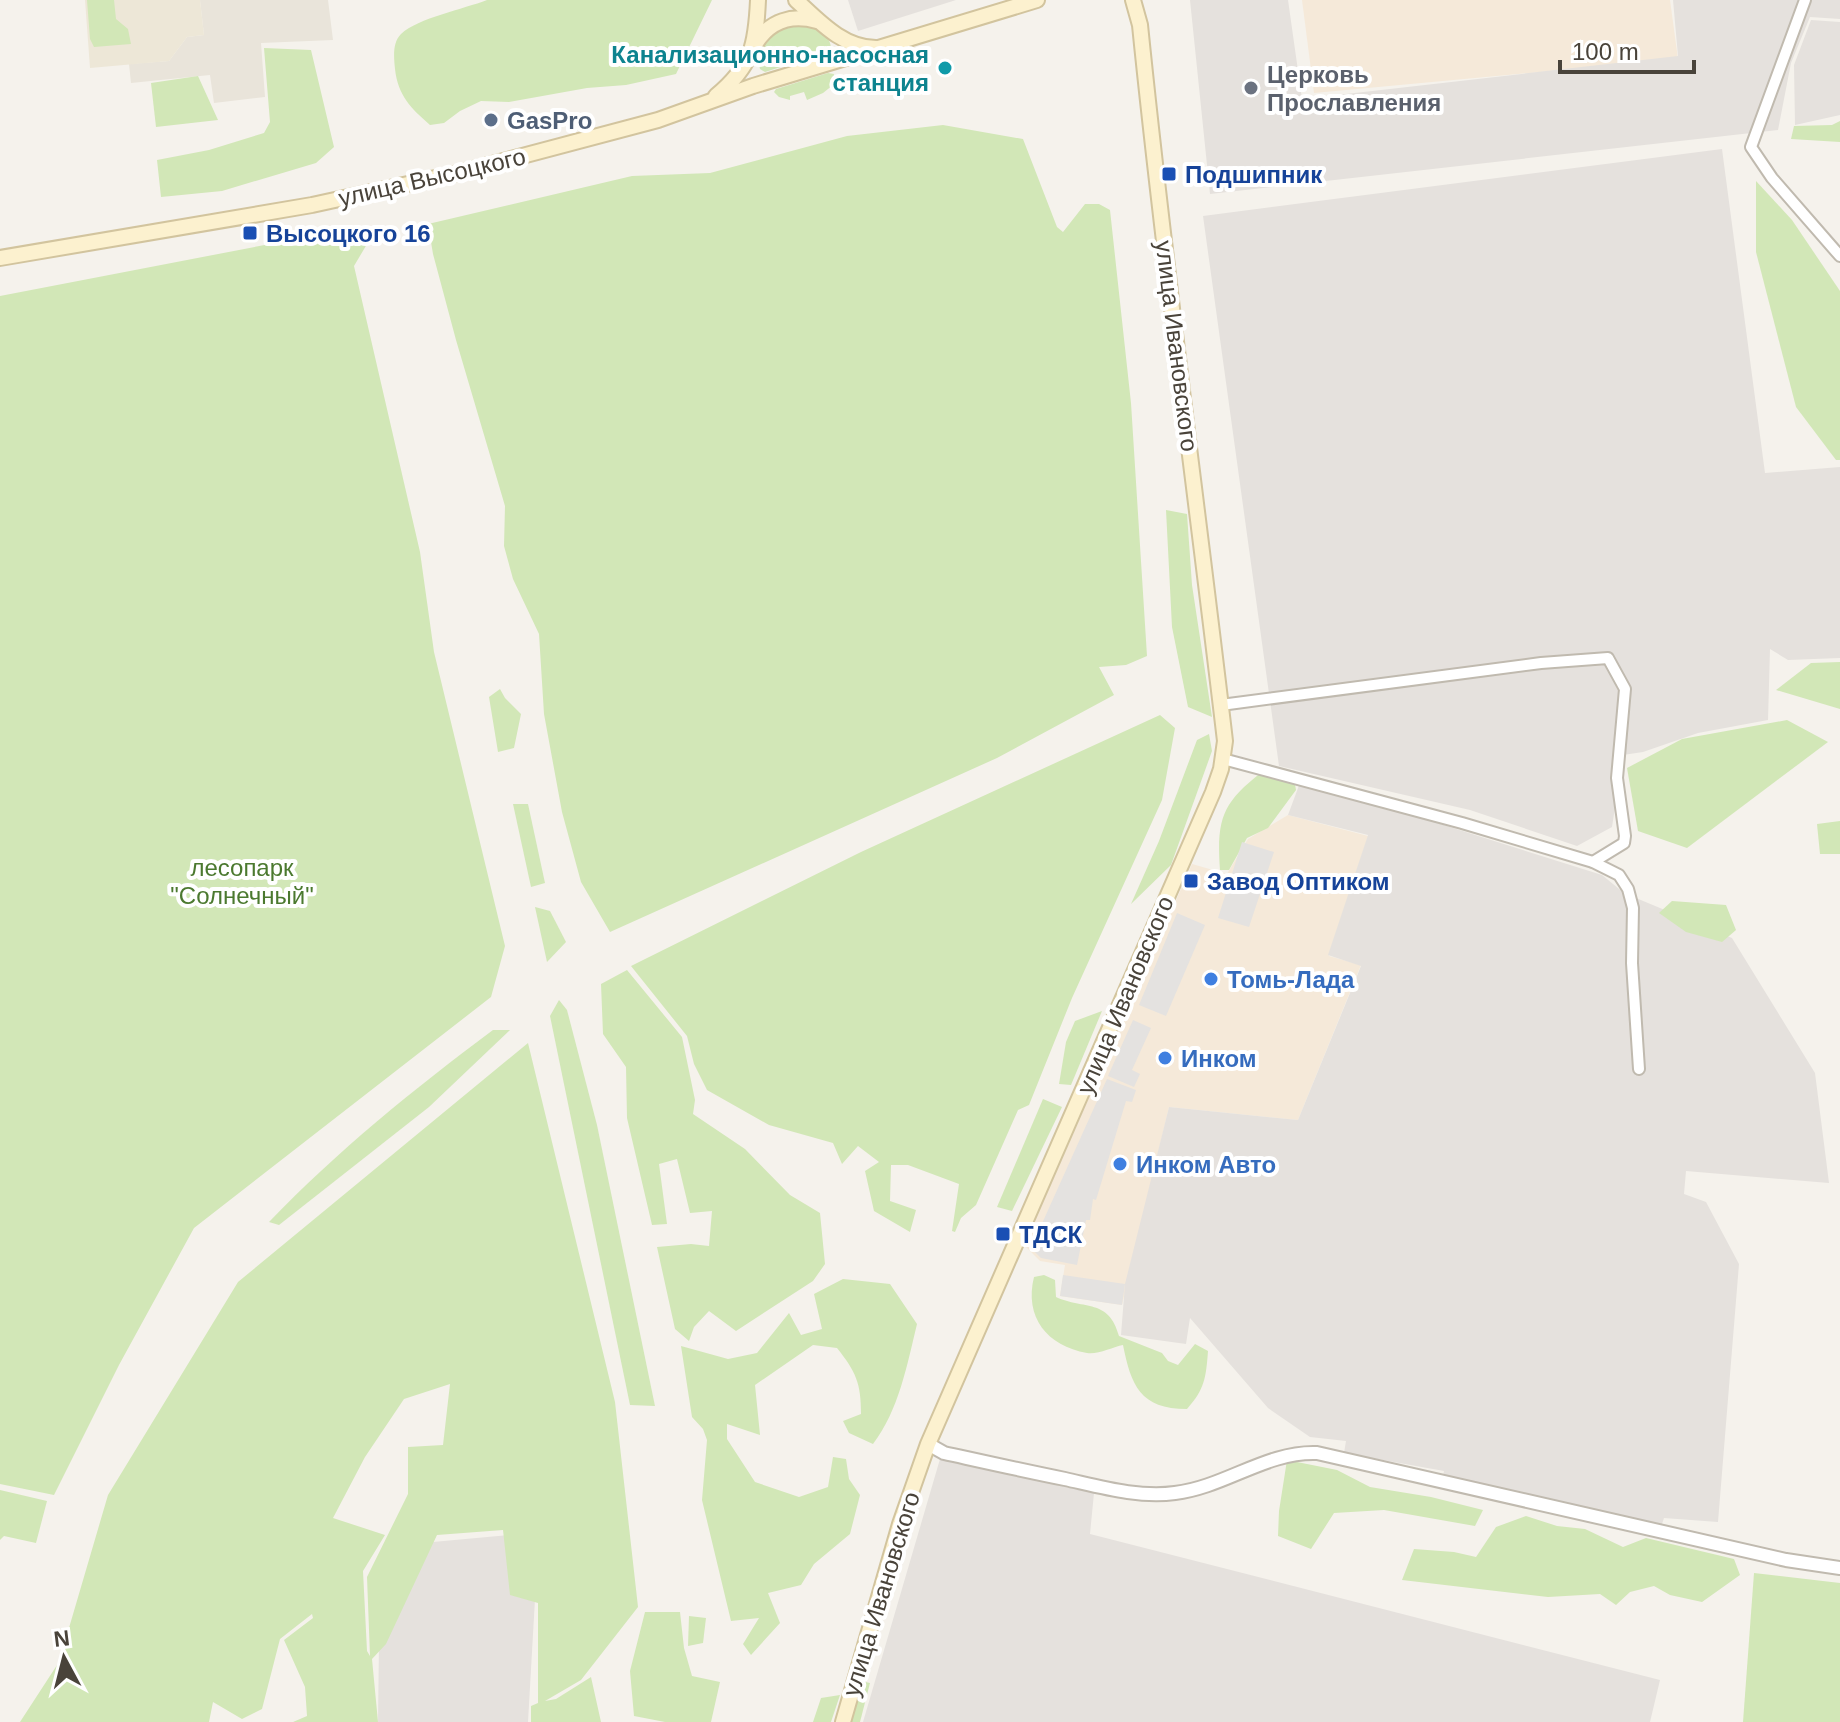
<svg xmlns="http://www.w3.org/2000/svg" width="1840" height="1722" font-family="Arial,sans-serif">
  <style>
    .residential { fill: #e9e4da }
    .commercial { fill: #f5e9d9 }
    .industrial { fill: #e5e1dd }
    .education { fill: #ede7d7 }
    .green { fill: #d2e7b7; fill-rule: evenodd }
    .parking { fill: #e4e2e0 }
    .lines { fill: none; stroke-linecap: round; stroke-linejoin: round }
    .minor-casing { stroke: #c0baaf; stroke-width: 14 }
    .tertiary-casing { stroke: #c0baaf; stroke-width: 16 }
    .secondary-casing { stroke: #d2c49e; stroke-width: 18 }
    .minor { stroke: #fff; stroke-width: 10 }
    .tertiary { stroke: #fff; stroke-width: 12 }
    .secondary { stroke: #fcf1cf; stroke-width: 14 }
    .culture-dot { fill: #0f9aa8; stroke: #fff; stroke-width: 3 }
    .worship-dot { fill: #6b7280; stroke: #fff; stroke-width: 3 }
    .service-dot { fill: #5c6f8a; stroke: #fff; stroke-width: 3 }
    .transit-dot { fill: #1a4fb4; stroke: #fff; stroke-width: 3 }
    .shop-dot { fill: #3f7fe0; stroke: #fff; stroke-width: 3 }
    .labels { text-anchor: middle; dominant-baseline: central; stroke-width: 8; stroke-linejoin: round; paint-order: stroke }
    .culture-label { font-size: 24px; font-weight: bold; fill: #0d838f; stroke: #fff; text-anchor: end }
    .worship-label { font-size: 24px; font-weight: bold; fill: #5b616d; stroke: #fff; text-anchor: start }
    .service-label { font-size: 24px; font-weight: bold; fill: #4e5e75; stroke: #fff; text-anchor: start }
    .transit-label { font-size: 24px; font-weight: bold; fill: #164399; stroke: #fff; text-anchor: start }
    .street-label { font-size: 24px; fill: #49433a; stroke: #fff }
    .park-label { font-size: 24px; fill: #4b792f; stroke: #fff }
    .shop-label { font-size: 24px; font-weight: bold; fill: #366cbe; stroke: #fff; text-anchor: start }
  </style>
  <rect width="100%" height="100%" fill="#f5f2ec"/>
  <!-- residential -->
  <path class="residential" d="M200 0H328L333 40 261 43 265 97 214 103 210 75 131 83 129 64 169 61 187 37 204 35Z"/>
  <!-- commercial -->
  <g class="commercial">
    <path d="M1302 0H1670L1678 59 1314 93Z"/>
    <path d="M1288 815 1368 836 1329 956 1361 965 1298 1120 1169 1107 1122 1305 1060 1296 1065 1265 1040 1261 1024 1245 1192 864 1227 874 1248 839Z"/>
  </g>
  <!-- industrial -->
  <g class="industrial">
    <path d="M848 0H956L858 31Z"/>
    <path d="M1190 0H1288L1302 99 1678 56 1673 0H1840V19L1810 17 1791 63 1778 130 1210 194Z"/>
    <path d="M1811 20 1840 22V115L1795 125 1794 65Z"/>
    <path d="M1722 149 1765 473 1840 467V658L1788 660 1770 649 1768 720 1698 733 1643 752 1623 755 1612 827 1577 846 1470 810 1279 766 1203 216Z"/>
    <path d="M1301 780 1602 875 1624 893 1732 938 1815 1073 1829 1183 1686 1171 1684 1194 1706 1202 1739 1264 1718 1522 1664 1518 1662 1524 1443 1476 1444 1471 1344 1453 1346 1441 1310 1437 1268 1408 1190 1318 1186 1344 1121 1335 1125 1284 1169 1107 1298 1120 1361 966 1328 955 1368 835 1288 815Z"/>
    <path d="M940 1459 1094 1493 1090 1534 1660 1680 1650 1722H863Z"/>
    <path d="M509 1535 535 1599 528 1722H378L379 1641 433 1542Z"/>
  </g>
  <!-- education -->
  <path class="education" d="M85 0H200L204 35 187 37 169 61 90 68Z"/>
  <!-- green -->
  <g class="green">
    <path d="M87 0H114L116 19 128 29 131 44 94 47 90 39Z"/>
    <path d="M487 0H712L676 74 626 85 587 88 509 102 481 101 460 111 444 123 430 125C411 108 398 96 395 69 394 58 392 43 401 34 418 18 464 9 487 0Z"/>
    <path d="M805 24C818 28 832 36 831 51L765 72 760 69C751 38 780 27 805 24Z"/>
    <path d="M264 48 311 50 334 147 316 163 222 191 161 197 157 160 209 150 264 133 270 122Z"/>
    <path d="M828 73 834 74 833 85 823 93 807 100 804 92 790 96V100L779 97 774 92 776 89Z"/>
    <path d="M198 76 218 120 156 127 151 83Z"/>
    <path d="M1840 121V142L1791 139 1794 126 1832 125Z"/>
    <path d="M943 125 1023 139 1057 227 1063 232 1085 204H1099L1110 210 1131 403 1147 656 1126 665 1099 667 1114 695 997 758 610 932 581 882 562 812 544 714 539 634 513 579 504 546 505 506 456 340 433 254 428 224 632 176 710 173 847 136Z"/>
    <path d="M1756 181 1792 220 1840 291V460H1836L1796 407 1756 252Z"/>
    <path d="M322 234 370 239 354 266 420 552 434 652 505 946 491 997 194 1228 119 1365 54 1495 0 1484V296Z"/>
    <path d="M1166 510 1187 514 1192 585 1212 717 1188 707 1172 627Z"/>
    <path d="M1840 662V709L1776 690 1811 663Z"/>
    <path d="M500 689 505 698 521 714 514 748 498 752 489 697Z"/>
    <path d="M1160 715 1175 728 1162 800 1072 998 1029 1105 1018 1110 976 1205 961 1218 955 1232 952 1231 959 1184 908 1165H891L890 1201 916 1210 910 1232 874 1211 865 1171 879 1162 858 1146 842 1164 833 1143 769 1125 707 1090 694 1064 687 1036 631 966 861 852Z"/>
    <path d="M1787 720 1828 742 1687 848 1638 831 1627 768 1682 739Z"/>
    <path d="M1209 734 1212 751 1171 865 1131 904 1159 841 1197 740Z"/>
    <path d="M1267 768 1293 774 1296 790 1268 828 1247 838 1229 870H1220C1216 815 1224 801 1267 768Z"/>
    <path d="M513 804H528L545 883 531 887Z"/>
    <path d="M1840 821V854H1820L1817 824Z"/>
    <path d="M1672 901 1726 905 1736 930 1722 942 1686 932 1659 913Z"/>
    <path d="M535 907 550 911 566 942 547 962Z"/>
    <path d="M627 970 682 1037 695 1100 693 1114 745 1149 790 1195 820 1213 825 1264 813 1281 736 1331 709 1311 694 1327 689 1341 675 1329 657 1247 691 1244 709 1246 712 1211 690 1213 677 1159 659 1164 667 1224 652 1225 627 1118 626 1067 603 1034 601 984Z"/>
    <path d="M559 1000 567 1010 597 1125 655 1406 630 1405 550 1016Z"/>
    <path d="M1102 1011 1071 1085 1059 1084 1066 1042 1075 1021Z"/>
    <path d="M493 1030H510L429 1107 279 1225 269 1222C336 1152 415 1088 493 1030Z"/>
    <path d="M528 1043 615 1402 638 1607 581 1680 545 1701 556 1699 591 1677 601 1722H531V1706L538 1703V1603L510 1595 503 1530 437 1535 386 1644 372 1659 378 1722H293L307 1716 305 1687 284 1640 313 1618 312 1614 280 1639 262 1709 242 1719 213 1702 209 1722H20L59 1662 108 1495 238 1282ZM450 1384 443 1445 408 1447V1494L367 1577 370 1656 367 1651 363 1571 385 1535 333 1518 365 1457 404 1399Z"/>
    <path d="M1043 1099 1062 1107 1012 1211 997 1207Z"/>
    <path d="M1044 1275 1055 1280 1056 1297C1084 1310 1109 1298 1119 1336L1162 1353 1168 1361 1178 1365 1195 1344 1208 1351C1206 1377 1205 1389 1187 1409 1140 1409 1131 1385 1123 1345 1113 1347 1097 1355 1087 1353 1047 1346 1024 1317 1034 1277Z"/>
    <path d="M843 1279 890 1284 917 1324C907 1365 899 1410 873 1444L849 1433 843 1421 861 1414C861 1383 856 1372 837 1348L813 1345 755 1385 760 1435 727 1424V1439L755 1482 799 1497 828 1487 833 1457 846 1459 849 1479 860 1495 850 1534 814 1564 801 1585 768 1593 780 1623 751 1655 743 1644 759 1618 731 1621 702 1500 707 1440 703 1429 692 1417 681 1346 728 1359 757 1353 789 1313 801 1335 822 1329 814 1294Z"/>
    <path d="M1287 1460 1337 1470 1370 1487 1431 1497 1483 1510 1475 1526 1384 1510 1334 1513 1311 1549 1278 1536 1279 1511Z"/>
    <path d="M0 1490 47 1501 36 1543 4 1536 0 1540Z"/>
    <path d="M1526 1516 1557 1526 1585 1529 1623 1547 1646 1538 1734 1559 1740 1575 1702 1602 1670 1595 1654 1586 1630 1592 1616 1605 1600 1594 1548 1597 1402 1580 1414 1549 1454 1552 1476 1557 1496 1527Z"/>
    <path d="M1754 1573 1840 1583V1722H1743Z"/>
    <path d="M645 1612H680L684 1648 692 1676 720 1682 711 1722H665L634 1716 630 1671Z"/>
    <path d="M689 1616 706 1618 703 1643 688 1646Z"/>
    <path d="M861 1681 870 1683 860 1722H850Z"/>
    <path d="M840 1695 831 1722H813L821 1698Z"/>
  </g>
  <!-- parking -->
  <g class="parking">
    <path d="M1242 842 1274 852 1249 927 1218 918Z"/>
    <path d="M1177 913 1205 925 1166 1016 1139 1005Z"/>
    <path d="M1133 1020 1151 1028 1132 1070 1140 1074 1134 1087 1108 1076Z"/>
    <path d="M1107 1079 1136 1090 1132 1102 1126 1101 1096 1200 1093 1199 1090 1220H1086L1077 1265 1041 1258 1031 1248Z"/>
    <path d="M1063 1275 1125 1284 1122 1305 1060 1296Z"/>
  </g>
  <g class="lines">
    <defs>
      <g id="minor">
        <path d="M1805 0 1751 147 1772 178 1840 256"/>
        <path d="M1221 705 1541 663 1608 658 1625 689 1617 778 1625 836 1624 843 1593 862"/>
        <path d="M1223 759 1462 823 1593 862 1619 875 1628 889 1633 908 1632 963 1639 1069"/>
      </g>
      <path id="tertiary" d="M928 1444 944 1453C985 1462 1025 1471 1065 1479 1101 1487 1139 1498 1175 1493 1225 1487 1267 1451 1317 1453L1786 1560 1840 1568"/>
      <g id="secondary">
        <path d="M796 0C819 21 843 48 876 48"/>
        <path d="M756 43C770 21 792 14 817 21"/>
        <path d="M716 96C752 66 756 45 758 0"/>
        <path d="M0 258 312 205 458 173 658 120 753 86 1037 0"/>
        <path d="M843 1722 900 1524 928 1444 1213 792 1221 769 1225 741C1197 502 1164 264 1140 25L1133 0"/>
      </g>
    </defs>
    <!-- minor casing -->
    <use href="#minor" class="minor-casing"/>
    <!-- tertiary casing -->
    <use href="#tertiary" class="tertiary-casing"/>
    <!-- secondary casing -->
    <use href="#secondary" class="secondary-casing"/>
    <!-- minor -->
    <use href="#minor" class="minor"/>
    <!-- tertiary -->
    <use href="#tertiary" class="tertiary"/>
    <!-- secondary -->
    <use href="#secondary" class="secondary"/>
  </g>
  <!-- markers -->
  <circle class="culture-dot" cx="945" cy="68" r="8"/>
  <circle class="worship-dot" cx="1251" cy="88" r="8"/>
  <circle class="service-dot" cx="491" cy="120" r="8"/>
  <g class="transit-dot">
    <rect x="1161" y="166" width="16" height="16" rx="4"/>
    <rect x="242" y="225" width="16" height="16" rx="4"/>
    <rect x="1183" y="873" width="16" height="16" rx="4"/>
    <rect x="995" y="1226" width="16" height="16" rx="4"/>
  </g>
  <g class="shop-dot">
    <circle cx="1211" cy="979" r="8"/>
    <circle cx="1165" cy="1058" r="8"/>
    <circle cx="1120" cy="1164" r="8"/>
  </g>
  <g class="labels">
    <!-- culture labels -->
    <g class="culture-label">
      <text x="929" y="54">Канализационно-насосная<tspan x="929" dy="28">станция</tspan></text>
    </g>
    <!-- worship labels -->
    <g class="worship-label">
      <text x="1267" y="74">Церковь<tspan x="1267" dy="28">Прославления</tspan></text>
    </g>
    <!-- service labels -->
    <g class="service-label">
      <text x="507" y="120">GasPro</text>
    </g>
    <!-- transit labels -->
    <g class="transit-label">
      <text x="1185" y="174">Подшипник</text>
      <text x="266" y="233">Высоцкого 16</text>
      <text x="1207" y="881">Завод Оптиком</text>
      <text x="1019" y="1234">ТДСК</text>
    </g>
    <!-- street labels -->
    <g class="street-label">
      <text transform="translate(432 177) rotate(-13)">улица Высоцкого</text>
      <text transform="translate(1177 346) rotate(83)">улица Ивановского</text>
      <text transform="translate(1125 995) rotate(-67)">улица Ивановского</text>
      <text transform="translate(881 1594) rotate(-73)">улица Ивановского</text>
    </g>
    <!-- park labels -->
    <g class="park-label">
      <text x="242" y="867">лесопарк<tspan x="242" dy="28">"Солнечный"</tspan></text>
    </g>
    <!-- shop labels -->
    <g class="shop-label">
      <text x="1227" y="979">Томь-Лада</text>
      <text x="1181" y="1058">Инком</text>
      <text x="1136" y="1164">Инком Авто</text>
    </g>
  </g>
  <!-- north arrow -->
  <g transform="translate(64 1658) rotate(353)" stroke="#ffffff" stroke-width="6" paint-order="stroke">
  <path d="M0-6L14 30L0 20L-14 30Z" fill="#49433a"/>
  <text y="-12" font-size="22" font-weight="bold" text-anchor="middle" fill="#49433a">N</text>
  </g>
  <!-- scale -->
  <path d="M1560 60v12h134v-12" fill="none" stroke="#49433a" stroke-width="4"/>
  <text x="1572" y="60" font-size="24" fill="#49433a" stroke="#ffffff" stroke-width="6" paint-order="stroke">100 m</text>
</svg>
